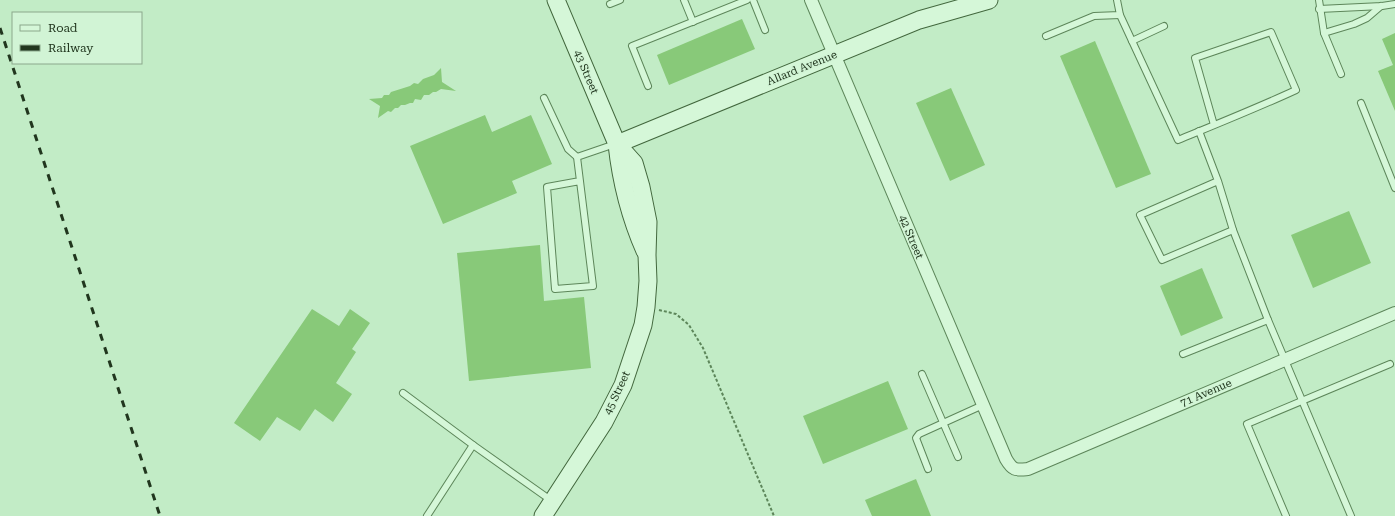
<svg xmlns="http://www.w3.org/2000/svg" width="1395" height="516" font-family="'Roboto Serif',serif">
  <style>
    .building { fill: #88c979 }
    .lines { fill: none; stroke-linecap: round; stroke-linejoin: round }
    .lane-casing { stroke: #5d865a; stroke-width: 8 }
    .street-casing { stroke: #5d865a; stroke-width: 14 }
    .secondary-casing { stroke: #42673d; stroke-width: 19 }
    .path { stroke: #5d865a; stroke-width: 2; stroke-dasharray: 3 2; stroke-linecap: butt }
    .lane { stroke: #d5f7d8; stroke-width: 6 }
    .street { stroke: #d5f7d8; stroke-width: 12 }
    .secondary { stroke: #d5f7d8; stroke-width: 17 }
    .rail { stroke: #21361e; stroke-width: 3; stroke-dasharray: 7 7; stroke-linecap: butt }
    .labels { text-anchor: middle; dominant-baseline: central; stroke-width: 3; stroke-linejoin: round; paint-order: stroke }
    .street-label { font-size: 11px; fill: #21361e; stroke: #d1f4d5 }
  </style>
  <rect width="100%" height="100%" fill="#c2ecc6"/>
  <!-- building -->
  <g class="building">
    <path d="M742 19 755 49 669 85 657 55Z"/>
    <path d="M1395 33V111L1378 71 1393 65 1382 39Z"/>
    <path d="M1095 41 1151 174 1116 188 1060 56Z"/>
    <path d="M441 68 442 82 456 91 441 89 436 92H433L429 95H424L421 100 415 99 413 103H410L405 105H401L398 108H395L391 112 388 111 378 118 380 106 369 99 382 98 384 95H389L391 92 410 86 414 83 418 84 423 79 434 75Z"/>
    <path d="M951 88 985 165 950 181 916 103Z"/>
    <path d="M485 115 492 132 531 115 552 164 512 181 517 193 443 224 410 146Z"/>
    <path d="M1349 211 1371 263 1313 288 1291 235Z"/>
    <path d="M540 245 544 301 584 297 591 368 469 381 457 253Z"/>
    <path d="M1202 268 1223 318 1181 336 1160 286Z"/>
    <path d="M312 309 339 326 350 309 370 323 352 349 356 352 336 383 352 394 333 422 315 409 300 431 277 417 260 441 234 423Z"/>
    <path d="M888 381 908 429 823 464 803 416Z"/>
    <path d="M916 479 931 516H872L865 500Z"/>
  </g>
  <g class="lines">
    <defs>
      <g id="lane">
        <path d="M684 0 693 22"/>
        <path d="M753 0 765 30"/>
        <path d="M1319 0 1324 33 1341 74"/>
        <path d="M610 4 620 0"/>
        <path d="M1319 9 1382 6 1395 4"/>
        <path d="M1120 15 1178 140C1217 124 1257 108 1296 90L1271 32 1195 58 1214 125"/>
        <path d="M1324 33 1354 24 1367 18 1381 6"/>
        <path d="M1046 36 1094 16 1120 15 1117 0"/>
        <path d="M1132 41 1164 26"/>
        <path d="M648 86 632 46 747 0"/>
        <path d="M544 98 568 149 577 157"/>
        <path d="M1361 103 1395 188"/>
        <path d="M1199 131 1218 181 1233 230 1162 260 1140 215 1218 181"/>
        <path d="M580 181 547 187 555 289 593 286 577 157 615 144"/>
        <path d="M1233 230 1268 320 1351 516"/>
        <path d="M1183 354 1268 320"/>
        <path d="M922 374 958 457"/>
        <path d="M403 393 473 445"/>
        <path d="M928 469 916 438 919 434 983 405"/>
        <path d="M427 516 473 445 552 501"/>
        <path d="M1286 516 1247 424 1390 364"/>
      </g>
      <path id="street" d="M811 0 1006 459C1013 471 1016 470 1028 469L1395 313"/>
      <g id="secondary">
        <path d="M556 0 617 144C621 181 630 217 645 251"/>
        <path d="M617 144 919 20 989 0"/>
        <path d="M543 516 604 422 623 385 643 325 646 307 648 281 647 255 648 222 641 187 634 163 617 144"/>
      </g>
    </defs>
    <!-- lane casing -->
    <use href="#lane" class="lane-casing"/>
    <!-- street casing -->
    <use href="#street" class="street-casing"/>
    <!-- secondary casing -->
    <use href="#secondary" class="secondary-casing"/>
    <!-- path -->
    <path class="path" d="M659 310 676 314 689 325 703 348 774 516"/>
    <!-- lane -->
    <use href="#lane" class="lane"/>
    <!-- street -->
    <use href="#street" class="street"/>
    <!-- secondary -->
    <use href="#secondary" class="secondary"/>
    <!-- rail -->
    <path class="rail" d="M0 28 160 516"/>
  </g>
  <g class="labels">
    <!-- street labels -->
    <g class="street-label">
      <text transform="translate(802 68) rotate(-22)">Allard Avenue</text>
      <text transform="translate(586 72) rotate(67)">43 Street</text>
      <text transform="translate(911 237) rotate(67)">42 Street</text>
      <text transform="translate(617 393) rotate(-65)">45 Street</text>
      <text transform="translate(1206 393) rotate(-23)">71 Avenue</text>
    </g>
  </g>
  <!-- legend -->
  <rect x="12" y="12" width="130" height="52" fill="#d1f4d5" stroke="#8ba88c"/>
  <rect x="20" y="25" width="20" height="6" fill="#d5f7d8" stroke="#8ba88c"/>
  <text x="48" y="32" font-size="12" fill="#21361e">Road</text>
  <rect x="20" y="45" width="20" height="6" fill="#21361e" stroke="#8ba88c"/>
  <text x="48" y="52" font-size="12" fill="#21361e">Railway</text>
</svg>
